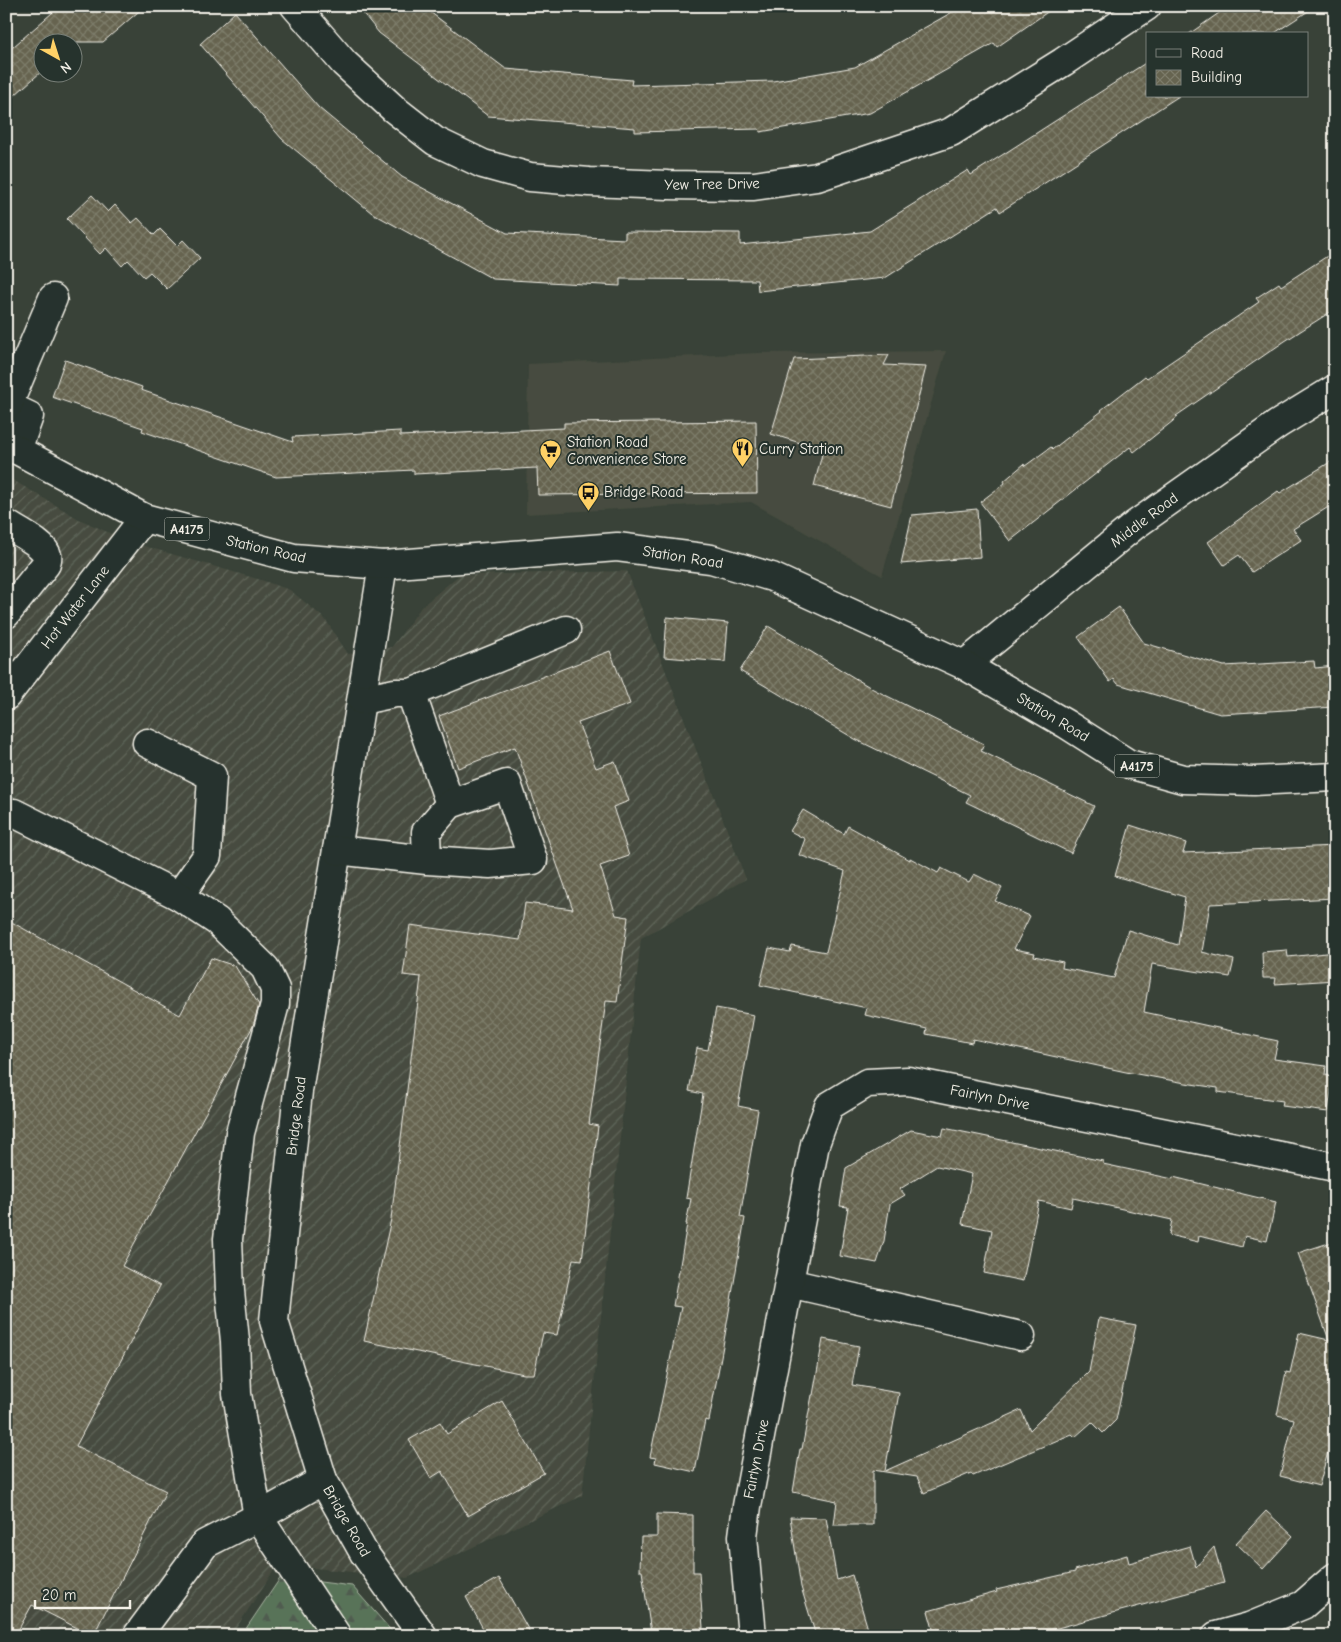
<svg xmlns="http://www.w3.org/2000/svg" width="1341" height="1642" font-family="'Comic Neue',sans-serif">
  <style>
    .built { fill: #464c3f }
    .industrial { fill: url(#industrial-furrows) }
    .forest { fill: url(#forest-firs); stroke: #a6b2a0 }
    .building { fill: url(#building-cross-hatch); stroke: #f4f1e8 }
    .lines { fill: none; stroke-linecap: round; stroke-linejoin: round }
    .minor-casing { stroke: #f4f1e8; stroke-width: 31 }
    .major-casing { stroke: #f4f1e8; stroke-width: 31 }
    .minor { stroke: #26332d; stroke-width: 28 }
    .major { stroke: #26332d; stroke-width: 28 }
    .labels { text-anchor: middle; dominant-baseline: central; stroke-width: 4; stroke-linejoin: round; paint-order: stroke }
    .shield { fill: #26332d; stroke: #b6b8b0; stroke-width: 1 }
    .shield-label { font-size: 14px; font-weight: bold; fill: #f4f1e8 }
    .street-label { font-size: 15px; fill: #f4f1e8; stroke: #26332d }
    .poi-label { font-size: 15px; fill: #f4f1e8; stroke: #26332d; text-anchor: start }
  </style>
  <defs>
    <pattern id="industrial-furrows" width="10" height="10" patternUnits="userSpaceOnUse" patternTransform="scale(1.25)"><rect width="10" height="10" fill="#464c3f"/><path d="M-1 1l2-2M0 10L10 0M9 11l2-2" fill="none" stroke="#61665b"/></pattern>
    <pattern id="forest-firs" width="22" height="20" patternUnits="userSpaceOnUse" patternTransform="scale(1.25)"><rect width="22" height="20" fill="#597359"/><path d="M5 1l3.5 6h-7zM16 11l3.5 6h-7z" fill="#505b4f"/></pattern>
    <pattern id="building-cross-hatch" width="8" height="8" patternUnits="userSpaceOnUse" patternTransform="scale(1.25)"><rect width="8" height="8" fill="#666450"/><path d="M0 0l8 8M0 8l8-8" fill="none" stroke="#7c7b69"/></pattern>
  </defs>
  <rect width="100%" height="100%" fill="#394238"/>
  <filter id="ink" filterUnits="userSpaceOnUse"><feTurbulence type="fractalNoise" baseFrequency=".02" numOctaves="2"/><feDisplacementMap in="SourceGraphic" scale="10" xChannelSelector="R" yChannelSelector="G"/><feConvolveMatrix kernelMatrix="1 2 1 2 8 2 1 2 1" color-interpolation-filters="sRGB"/></filter>
  <g filter="url(#ink)">
    <!-- built -->
    <path class="built" d="M946 351 882 576 751 502 526 514 528 364 757 353Z"/>
    <!-- industrial -->
    <path class="industrial" d="M6 476 79 519 127 541 261 580 290 590 325 619 348 654 392 647 422 606 459 575 627 571 746 879 641 938 582 1496 407 1578 278 1564 231 1636H6Z"/>
    <!-- forest -->
    <path class="forest" d="M281 1577 352 1586 396 1636H241Z"/>
    <!-- building -->
    <g class="building">
      <path d="M60 6H145L103 42H76L72 46V42H42V71L6 103V53Z"/>
      <path d="M357 6H422L506 69 632 80 631 85 773 81 855 67 963 6H1056L997 47 994 43 870 113 760 132 759 129 635 132V128L488 116 379 33Z"/>
      <path d="M1229 6H1316L1273 34H1189Z"/>
      <path d="M235 12 319 108 402 177 507 233 625 239V232L740 233V245L870 231 968 170 971 175 1147 62V96H1179L1000 212 997 207 885 278 758 291 757 280 620 279V286L493 279 372 213 282 139 200 44Z"/>
      <path d="M92 195 108 212 115 205 132 223 138 218 154 235 160 229 177 246 183 240 200 258 167 289 150 272 144 277 128 260 122 266 106 248 100 254 67 219Z"/>
      <path d="M1335 251V309L1285 341 1176 416 1178 417 1134 452 1130 447 1010 541 980 502 1005 483 1004 481 1024 464 1025 466 1051 447 1053 449 1102 411 1101 410 1145 376 1147 378 1259 302 1256 298 1279 283 1281 286Z"/>
      <path d="M889 355 884 365 926 367 891 506 814 486 823 450 771 434 794 359Z"/>
      <path d="M65 360 142 387 141 390 293 442 292 437 400 431V436L564 428V423L756 421 757 493 538 495 537 468 414 474V470L276 477 142 431 143 428 52 397Z"/>
      <path d="M1335 459V503L1293 529 1301 540 1252 572 1239 555 1224 565 1208 542 1278 491 1280 493Z"/>
      <path d="M977 509 980 557 901 564 912 515Z"/>
      <path d="M1119 607 1144 643 1224 666 1314 661 1315 668 1335 666V707L1220 714 1118 684 1114 679 1110 682 1078 637Z"/>
      <path d="M667 617 728 623 725 662 664 657Z"/>
      <path d="M768 626 873 689 984 744 981 751 1094 806 1071 853 966 802 970 795 855 739 740 671Z"/>
      <path d="M610 651 630 704 578 723 596 768 615 761 629 801 613 807 629 856 600 866 616 915 628 917 617 1002 606 1001 589 1124 598 1126 582 1260 573 1259 557 1335 543 1333 534 1374H524L364 1341 391 1219 421 977 403 975 410 925 520 940 525 903 573 909 515 747 458 768 439 716Z"/>
      <path d="M803 810 844 834 848 826 910 860V858L938 873 941 868 969 882 974 874 1002 888 995 901 1030 916 1014 949 1035 953 1034 956 1063 962 1062 968 1114 978 1128 930 1178 945 1185 897 1115 876 1130 825 1186 843 1183 853 1335 846V898L1210 904 1202 952 1234 960 1230 977 1152 964 1144 1012 1278 1041 1274 1059 1326 1066 1325 1075 1333 1076 1328 1112 1282 1106 1283 1101 1218 1092V1088L1191 1084 1126 1072 973 1039 972 1043 926 1034 927 1029 865 1015 867 1008 760 985 769 948 790 952 792 946 826 952 845 871 799 855 805 839 790 831Z"/>
      <path d="M6 919 180 1015 211 958 235 966 259 1005 253 1026 122 1266 160 1286 76 1446 166 1491 93 1636 32 1605 15 1636H6Z"/>
      <path d="M1287 950 1288 957 1335 952V980L1275 984 1276 978H1263L1262 952Z"/>
      <path d="M716 1008 754 1015 738 1106 758 1110 740 1217 745 1218 725 1335 709 1421 705 1420 695 1472 655 1463 656 1458 650 1457 681 1307 673 1306 687 1224H686L691 1199 686 1198 703 1094 689 1091 697 1048 708 1050Z"/>
      <path d="M944 1128 1103 1161V1164L1173 1179V1177L1276 1202 1267 1241 1245 1236 1242 1247 1199 1236 1198 1242 1169 1235 1172 1220 1073 1198 1071 1208 1039 1201 1023 1281 984 1273 992 1230 962 1224 972 1174 937 1166 900 1189 905 1195 890 1204 884 1241 877 1263 840 1256 848 1207 840 1206 846 1168 911 1130 942 1136Z"/>
      <path d="M1335 1241V1425L1319 1486 1280 1476 1294 1419 1277 1415 1286 1372 1290 1373 1299 1333 1329 1340 1298 1253Z"/>
      <path d="M1099 1318 1136 1325 1116 1420 1103 1433 1092 1422 1075 1437 1072 1434 973 1476 971 1473 924 1493 917 1477 873 1470V1525H834L837 1501 793 1492 800 1449H802L812 1395H813L823 1339 859 1346 852 1385 899 1393 885 1471 1021 1410 1030 1430 1089 1372Z"/>
      <path d="M502 1401 544 1473 468 1516 442 1471 431 1478 409 1440 440 1422 447 1434Z"/>
      <path d="M1266 1511 1293 1536 1263 1569 1236 1543Z"/>
      <path d="M657 1514 693 1515V1572H699L703 1628 651 1633 642 1571H640L641 1537H657Z"/>
      <path d="M790 1517 826 1518 837 1580 852 1575 870 1636H816L801 1587Z"/>
      <path d="M1190 1546 1196 1567 1214 1547 1224 1583 1028 1636H935L928 1611 997 1592 996 1590 1075 1572V1570L1127 1555 1129 1563Z"/>
      <path d="M499 1578 510 1597 532 1636H487L466 1597Z"/>
    </g>
    <g class="lines">
      <defs>
        <g id="minor">
          <path d="M295 6 344 63 394 109 435 141 483 164 530 177 589 182 668 185 738 186H754L817 177 951 132 1063 62 1147 6"/>
          <path d="M6 405 29 416 17 450"/>
          <path d="M8 405 53 298"/>
          <path d="M6 524C15 530 46 545 47 556 48 557 46 563 46 564L6 614"/>
          <path d="M383 565 298 1091 274 1321 323 1480 364 1553 423 1636"/>
          <path d="M964 665 1135 525 1278 424 1335 389"/>
          <path d="M411 693 450 804"/>
          <path d="M6 696 144 518"/>
          <path d="M362 700 395 693H411L566 630"/>
          <path d="M147 743 212 776 207 856 179 896"/>
          <path d="M6 813H14L179 896 217 921 265 968 275 989V1004L240 1133 228 1239 230 1291 235 1341 237 1394 258 1517 337 1636"/>
          <path d="M337 850 427 860 490 864 533 860 507 784 450 804 426 832 427 860"/>
          <path d="M789 1283 1021 1336"/>
          <path d="M137 1636 205 1544 258 1517 323 1480"/>
          <path d="M752 1636 743 1536 747 1506 815 1144 829 1106 867 1083 908 1081 1335 1167"/>
          <path d="M1216 1636 1249 1627 1303 1605 1335 1577"/>
        </g>
        <path id="major" d="M6 444 144 518 294 558 383 565 617 547 711 559 772 577 964 665 1066 724 1129 764 1183 779 1254 781 1335 777"/>
      </defs>
      <!-- minor casing -->
      <use href="#minor" class="minor-casing"/>
      <!-- major casing -->
      <use href="#major" class="major-casing"/>
      <!-- minor -->
      <use href="#minor" class="minor"/>
      <!-- major -->
      <use href="#major" class="major"/>
    </g>
  </g>
  <!-- icons -->
  <defs>
    <symbol id="restaurant-pin" viewBox="-11 -11 22 30"><path d="M0 17L-7.5 6A9.5 9.5 0 1 1 7.5 6Z" fill="#ffd166" stroke="#26332d"/><path d="M-5-6h1v4h1v-4h1v4h1v-4h1v5L-1.5 .5V6h-2V.5L-5-1ZM5-6V6H3V1.5H1.5Q1.5-4 5-6Z" fill="#111"/></symbol>
    <symbol id="supermarket-pin" viewBox="-11 -11 22 30"><path d="M0 17L-7.5 6A9.5 9.5 0 1 1 7.5 6Z" fill="#ffd166" stroke="#26332d"/><path d="M-6-5.5h2.5l.6 2H6L4.5 2H-2.5L-4.4-4H-6ZM-1.5 3.2a1.3 1.3 0 1 0 .1 0ZM3 3.2a1.3 1.3 0 1 0 .1 0Z" fill="#111"/></symbol>
    <symbol id="bus-pin" viewBox="-11 -11 22 30"><path d="M0 17L-7.5 6A9.5 9.5 0 1 1 7.5 6Z" fill="#ffd166" stroke="#26332d"/><path d="M-5-6H5V4H4V6H2V4H-2V6H-4V4H-5ZM-3.5-4V0h7V-4ZM-3.5 1.2v1.5H-2V1.2ZM2 1.2v1.5H3.5V1.2Z" fill="#111"/></symbol>
  </defs>
  <g fill-rule="evenodd">
    <use href="#restaurant-pin" x="730" y="436" width="25" height="34"/>
    <use href="#supermarket-pin" x="538" y="438" width="25" height="34"/>
    <use href="#bus-pin" x="576" y="480" width="25" height="34"/>
  </g>
  <g class="labels">
    <!-- shield labels -->
    <g class="shield">
      <rect x="164.5" y="517.5" width="45" height="23" rx="4"/>
      <rect x="1114.5" y="754.5" width="45" height="23" rx="4"/>
    </g>
    <g class="shield-label">
      <text x="187" y="529">A4175</text>
      <text x="1137" y="766">A4175</text>
    </g>
    <!-- street labels -->
    <g class="street-label">
      <text transform="translate(712 184) rotate(-1)">Yew Tree Drive</text>
      <text transform="translate(1144 520) rotate(-37)">Middle Road</text>
      <text transform="translate(266 549) rotate(13)">Station Road</text>
      <text transform="translate(683 557) rotate(9)">Station Road</text>
      <text transform="translate(75 607) rotate(-52)">Hot Water Lane</text>
      <text transform="translate(1053 717) rotate(31)">Station Road</text>
      <text transform="translate(990 1097) rotate(11)">Fairlyn Drive</text>
      <text transform="translate(296 1116) rotate(-83)">Bridge Road</text>
      <text transform="translate(756 1459) rotate(-79)">Fairlyn Drive</text>
      <text transform="translate(347 1521) rotate(60)">Bridge Road</text>
    </g>
    <!-- poi labels -->
    <g class="poi-label">
      <text x="567" y="442">Station Road<tspan x="567" dy="17">Convenience Store</tspan></text>
      <text x="759" y="449">Curry Station</text>
      <text x="604" y="492">Bridge Road</text>
    </g>
  </g>
  <!-- margin -->
  <rect width="1341" height="1642" fill="none" stroke="#26332d" stroke-width="25"/>
  <rect x="12" y="12" width="1316" height="1617" fill="none" stroke="#f4f1e8" stroke-width="2" filter="url(#ink)"/>
  <!-- legend -->
  <rect x="1146" y="32" width="162" height="65" fill="#26332d" stroke="#787f78"/>
  <rect x="1156" y="49" width="25" height="8" fill="#26332d" stroke="#787f78"/>
  <text x="1191" y="58" font-size="15" fill="#f4f1e8">Road</text>
  <rect x="1156" y="70" width="25" height="15" fill="url(#building-cross-hatch)" stroke="#787f78"/>
  <text x="1191" y="82" font-size="15" fill="#f4f1e8">Building</text>
  <!-- north arrow -->
  <g transform="translate(58 58) rotate(141)"><circle r="24" fill="#26332d" stroke="#787f78"/>
  <path d="M0-4L9 19L0 12L-9 19Z" fill="#ffd166"/>
  <text y="-8" font-size="14" font-weight="bold" text-anchor="middle" fill="#f4f1e8">N</text>
  </g>
  <!-- scale -->
  <path d="M35 1600v8h95v-8" fill="none" stroke="#f4f1e8" stroke-width="2.5"/>
  <text x="42" y="1600" font-size="15" fill="#f4f1e8" stroke="#26332d" stroke-width="4" paint-order="stroke">20 m</text>
</svg>
